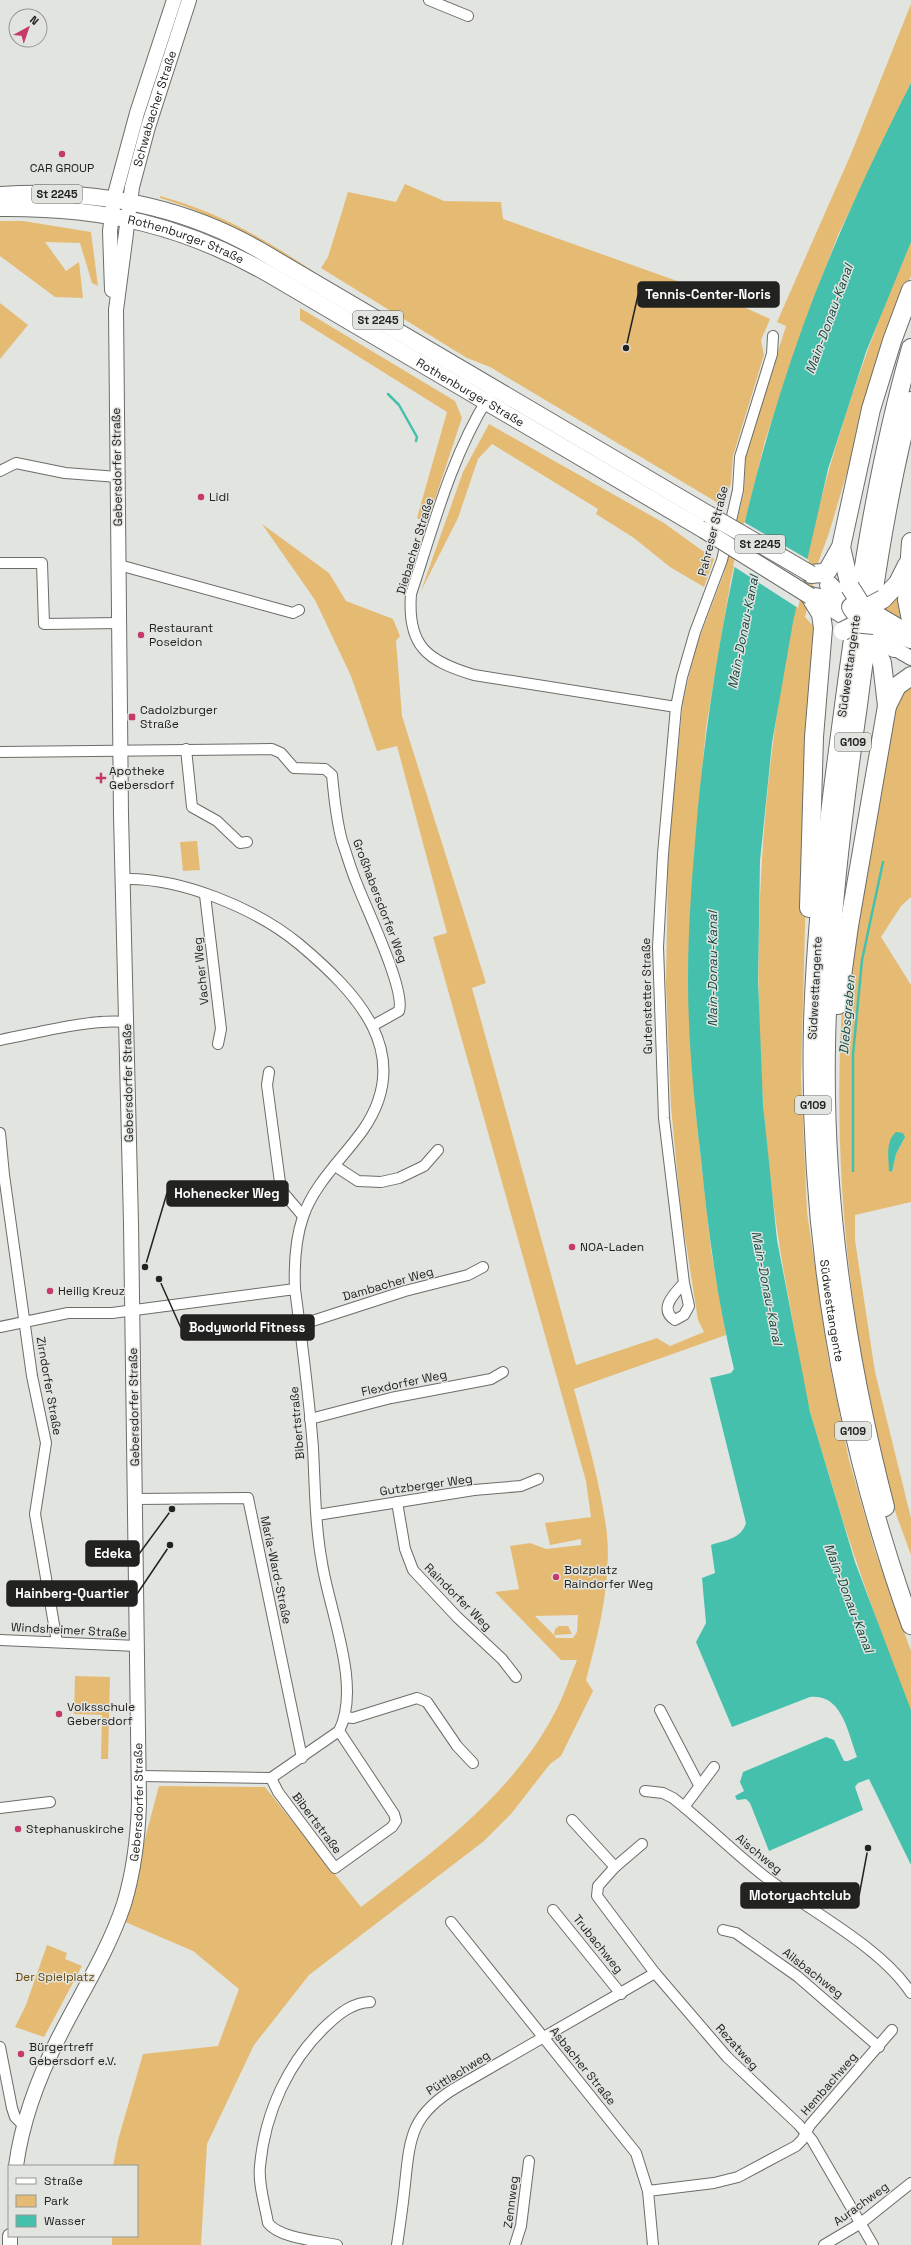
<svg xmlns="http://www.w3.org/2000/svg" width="911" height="2245" font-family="'Space Grotesk',sans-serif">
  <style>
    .green { fill: #e5bb73; fill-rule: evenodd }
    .water { fill: #44c0ad }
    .pier { fill: #e2e4e0 }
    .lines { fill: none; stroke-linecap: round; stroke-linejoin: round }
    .stream { stroke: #44c0ad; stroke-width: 2.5 }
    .street-casing { stroke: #6b6d69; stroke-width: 12 }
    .secondary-casing { stroke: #6b6d69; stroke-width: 16 }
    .primary-casing { stroke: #6b6d69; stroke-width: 18 }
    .highway-casing { stroke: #6b6d69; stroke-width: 20 }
    .street { stroke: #fff; stroke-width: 10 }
    .secondary { stroke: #fff; stroke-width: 14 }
    .primary { stroke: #fff; stroke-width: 16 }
    .highway { stroke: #fff; stroke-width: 18 }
    .secondary-bridge-casing { stroke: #6b6d69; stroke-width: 16; stroke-linecap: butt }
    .primary-bridge-casing { stroke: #6b6d69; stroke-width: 18; stroke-linecap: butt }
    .highway-bridge-casing { stroke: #6b6d69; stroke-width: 20; stroke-linecap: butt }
    .secondary-bridge { stroke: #fff; stroke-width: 14 }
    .primary-bridge { stroke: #fff; stroke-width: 16 }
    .highway-bridge { stroke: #fff; stroke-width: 18 }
    .poi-dot { fill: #c6396b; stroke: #e2e4e0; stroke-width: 1.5 }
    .labels { text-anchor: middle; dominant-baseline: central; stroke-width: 3; stroke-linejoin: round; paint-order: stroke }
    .shield { fill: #e2e4e0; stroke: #5c5d5a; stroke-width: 1 }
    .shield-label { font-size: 11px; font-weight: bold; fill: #222321 }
    .street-label { font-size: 12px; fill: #222321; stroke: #e2e4e0 }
    .poi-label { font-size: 12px; fill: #222321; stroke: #e2e4e0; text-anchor: start }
    .park-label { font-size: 12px; fill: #6b4c0d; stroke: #e2e4e0 }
    .water-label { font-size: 13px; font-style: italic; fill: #134941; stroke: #e2e4e0 }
    .leader { fill: none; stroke: #222321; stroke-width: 1.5 }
    .callout-dot { fill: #222321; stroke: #e2e4e0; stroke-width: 1.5 }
    .callout { fill: #222321; stroke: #222321; stroke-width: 1.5 }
    .callout-label { font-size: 13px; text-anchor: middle; font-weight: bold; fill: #fff }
  </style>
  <rect width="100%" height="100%" fill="#e2e4e0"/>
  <!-- green -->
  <g class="green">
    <path d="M911 4V83L838 235 803 327 765 441 731 579 706 728 694 855 688 980 696 1115 711 1250 726 1335 574 1389C586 1434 599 1479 606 1526 613 1577 599 1631 586 1680L593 1691 561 1756 550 1764 511 1814 484 1841 309 1975 254 2045 207 2144 201 2245H112V2236H137V2166H113L118 2140 143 2054 218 2046 239 1989 193 1951 123 1921 159 1786 265 1787 361 1907C433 1852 509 1798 553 1716 563 1699 569 1679 577 1660H561L495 1592 519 1589 510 1546 530 1543 546 1549 581 1545V1539L550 1545 545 1523 591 1517 586 1481 433 937 447 933 397 746 377 751 351 676 315 600 262 524 329 573 346 601 393 619 400 636 396 641 402 716 486 983 472 988 576 1365 657 1338 670 1346 704 1332 698 1320 681 1211 671 1107 666 984 668 865 672 811 683 701 696 647 724 573 744 492 746 452 786 326 777 322 851 154ZM578 1615 577 1632 573 1638H556L554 1635 572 1634 568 1626H559L555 1629 554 1635 535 1616Z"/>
    <path d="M405 184 444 201 501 202 503 219 722 297 770 319 761 340 764 355 733 456 731 483 723 506 490 367 467 358 321 268 328 257 348 192 396 202Z"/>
    <path d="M160 196C220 212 272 243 323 278 270 247 219 216 160 198Z"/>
    <path d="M0 221H23L91 232 98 286 92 283 80 243 45 242 66 271 79 262 83 298 55 297 0 256Z"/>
    <path d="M911 242V276L895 311 829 533 818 563 805 617 818 631 809 775 801 1077 807 1212 828 1356 849 1460 875 1551 911 1651V1710C901 1689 894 1667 886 1646 869 1598 852 1551 837 1502 829 1473 819 1444 811 1415 802 1381 797 1346 791 1311 721 954 765 575 911 242Z"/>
    <path d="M0 303 28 325 0 359Z"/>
    <path d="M300 308 455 401 462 418 427 523 417 518 447 412 300 320Z"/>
    <path d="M489 424 664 523 714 559 704 587 670 567 634 538 596 514 598 509 492 444 478 459 458 518 421 591 463 472Z"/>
    <path d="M902 585 910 625 878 609Z"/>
    <path d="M911 685V897L901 906 881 937 911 985V1202L855 1215V1240L875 1372 911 1518V1555C903 1532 893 1509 888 1486 850 1330 832 1168 842 1008L893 710 904 689ZM905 1137 896 1154 892 1172 889 1171V1160Z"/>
    <path d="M197 841 200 870 183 871 180 842Z"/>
    <path d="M75 1676 110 1677 108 1759H101L102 1715 74 1714Z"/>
    <path d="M47 1945 67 1953 65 1959 82 1966 44 2037 15 2027 26 2005Z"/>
  </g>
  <!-- water -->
  <g class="water">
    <path d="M911 83V242L866 352 828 469 793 622 772 743 760 861 758 980 763 1104 777 1240 810 1412 855 1562 911 1710V1865L869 1779 858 1783 855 1787 863 1810 769 1851 750 1803 746 1799 737 1800 735 1796 744 1791 740 1782 743 1772 826 1737 834 1740 844 1761H848L857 1757C848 1733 842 1693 810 1697L732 1727 696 1642 706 1623 702 1578 715 1573 711 1545C726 1540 741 1539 746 1523L710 1378 731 1373 734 1369C717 1300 708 1230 701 1159 694 1100 688 1039 688 980 688 922 693 864 698 807 714 643 747 481 803 326 833 243 871 162 911 83Z"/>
    <path d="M896 1132 903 1133 905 1137 896 1154 892 1172 889 1171C889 1157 885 1142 896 1132Z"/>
  </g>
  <!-- pier -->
  <path class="pier" d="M744 522 809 560 798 608 733 566Z"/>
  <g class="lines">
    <!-- stream -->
    <g class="stream">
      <path d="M388 394 399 405 417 437 416 441"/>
      <path d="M853 1171V1055L862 960 883 862"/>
    </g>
    <defs>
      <g id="street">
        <path d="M429 0 468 16"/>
        <path d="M488 398C451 457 433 528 411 594 407 646 427 661 474 675L676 707"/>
        <path d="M0 471 16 463 65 473 118 477"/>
        <path d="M0 563H42L44 624 120 623"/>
        <path d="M119 565 293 613 299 610"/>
        <path d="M186 749 192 807 217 821 240 843 247 842"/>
        <path d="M0 752 272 749 281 753 294 768 325 769 332 775C334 797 336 819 342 841 347 855 351 870 357 884 366 908 406 990 399 1011L374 1025"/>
        <path d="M123 879C180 877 255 908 299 944 356 992 416 1053 363 1130 343 1158 314 1184 303 1217 295 1240 294 1264 295 1289"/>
        <path d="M205 895 221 1029 218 1044"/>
        <path d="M0 1040C38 1033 88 1019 126 1022"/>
        <path d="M269 1072 267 1085 281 1190 303 1216"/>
        <path d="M0 1133 4 1175 32 1376 46 1443 35 1514 57 1642"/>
        <path d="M335 1166 358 1181 381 1182 399 1178 424 1166 438 1150"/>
        <path d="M684 1283C674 1294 658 1309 675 1320L684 1315 689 1306 684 1283 664 1118 658 947 663 854 676 707 682 677 695 632 722 560 738 490 740 457 772 354 773 336"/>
        <path d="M300 1325 405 1291 468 1275 483 1267"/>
        <path d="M0 1327 68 1313H112L295 1289C302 1342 309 1395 313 1448 315 1486 315 1525 322 1563 329 1610 362 1686 339 1731L271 1778 139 1776"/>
        <path d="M310 1419 391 1398 491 1379 503 1372"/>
        <path d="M135 1499 248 1498 302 1758"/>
        <path d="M397 1502 405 1549 413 1570 457 1617 502 1659 516 1677"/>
        <path d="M317 1515 474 1490 521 1486 538 1479"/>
        <path d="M0 1640 137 1646"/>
        <path d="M660 1710 699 1785"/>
        <path d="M345 1717 353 1718 417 1698 427 1702 457 1746 473 1763"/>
        <path d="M271 1778 278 1792 335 1868 392 1827 396 1821 394 1814 339 1731"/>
        <path d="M645 1791 663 1793 673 1798C706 1824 735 1854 768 1879 812 1912 882 1948 911 1993"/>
        <path d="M684 1807 714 1767"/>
        <path d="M0 1808 50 1802"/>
        <path d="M572 1820 615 1867 598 1886 597 1896 655 1973 727 2057 798 2124 812 2140 873 2245"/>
        <path d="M615 1867 642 1844"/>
        <path d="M553 1910 621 1994"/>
        <path d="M451 1922 636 2153 648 2191 653 2245"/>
        <path d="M723 1930 736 1933 797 1976 879 2047"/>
        <path d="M0 2047 12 2108 15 2117 24 2126"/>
        <path d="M648 2191 714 2183 738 2177 796 2146 802 2140 810 2125 892 2030"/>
        <path d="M337 2245C318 2241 279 2238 268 2223 265 2205 258 2184 260 2166 265 2112 289 2060 328 2024 341 2012 353 2003 370 2002"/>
        <path d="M397 2245C400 2225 403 2204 405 2184 410 2135 412 2114 457 2087L655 1973"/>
        <path d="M515 2245 521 2226 529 2161"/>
        <path d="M824 2245 861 2223 911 2183"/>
      </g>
      <g id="secondary">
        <path d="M112 290 110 231 114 198 137 113 174 0"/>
        <path d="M824 605 845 618"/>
        <path d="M880 615 907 631"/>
        <path d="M885 643 911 658"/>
        <path id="s1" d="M16 2166C22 2121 38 2078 59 2037 81 1993 108 1952 124 1904 134 1871 138 1838 139 1803L131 1223 121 815 116 310 132 187 148 127 189 0"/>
        <path d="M10 2236V2245"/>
      </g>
      <g id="primary">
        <path d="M0 195C92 189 180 204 261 251L708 514"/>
        <path id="s2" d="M0 208C103 207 185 225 274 277L704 530"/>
      </g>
      <g id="highway">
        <path id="s3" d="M911 348C877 467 859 590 843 713 829 816 816 920 813 1024 808 1230 841 1431 911 1625"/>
        <path d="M911 542 907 600 911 620"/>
        <path d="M841 547 850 587"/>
        <path d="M811 574 822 573 828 570 841 547 871 409 892 341 911 290"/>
        <path d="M829 585 849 606"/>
        <path d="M810 596 829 600 839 606 851 607"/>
        <path d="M883 599 898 583 907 565"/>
        <path d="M874 625 911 639"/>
        <path d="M874 625 894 648"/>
        <path d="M869 633 882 663 887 706"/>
        <path d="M809 908 814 737 823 628 821 614 810 596"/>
        <path d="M838 1005 849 926 887 706 897 686 911 676"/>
        <path d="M885 1507C846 1356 823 1203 826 1046 828 932 842 818 858 705 871 604 885 501 911 401"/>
      </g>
    </defs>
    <!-- street casing -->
    <use href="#street" class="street-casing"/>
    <!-- secondary casing -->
    <use href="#secondary" class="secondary-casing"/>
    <!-- primary casing -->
    <use href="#primary" class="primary-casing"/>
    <!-- highway casing -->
    <use href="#highway" class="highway-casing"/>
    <!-- street -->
    <use href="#street" class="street"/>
    <!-- secondary -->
    <use href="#secondary" class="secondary"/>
    <!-- primary -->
    <use href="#primary" class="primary"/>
    <!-- highway -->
    <use href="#highway" class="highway"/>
    <defs>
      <path id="secondary-bridge" d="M863 605 880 615"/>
      <g id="primary-bridge">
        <path d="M708 514 811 574"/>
        <path d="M704 530 810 596"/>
      </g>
      <g id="highway-bridge">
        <path d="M850 587 867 614"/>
        <path d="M874 625 863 624 851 607 870 606 883 599"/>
        <path d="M843 631 855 625"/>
      </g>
    </defs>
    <!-- secondary-bridge casing -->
    <use href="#secondary-bridge" class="secondary-bridge-casing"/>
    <!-- primary-bridge casing -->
    <use href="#primary-bridge" class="primary-bridge-casing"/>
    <!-- highway-bridge casing -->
    <use href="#highway-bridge" class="highway-bridge-casing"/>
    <!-- secondary-bridge -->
    <use href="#secondary-bridge" class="secondary-bridge"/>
    <!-- primary-bridge -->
    <use href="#primary-bridge" class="primary-bridge"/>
    <!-- highway-bridge -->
    <use href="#highway-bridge" class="highway-bridge"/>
  </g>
  <!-- markers -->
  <g class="poi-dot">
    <circle cx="62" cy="154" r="4"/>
    <circle cx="201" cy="497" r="4"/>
    <circle cx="141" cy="635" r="4"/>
    <rect x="128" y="713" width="8" height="8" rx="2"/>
    <path d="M99 772h4v4h4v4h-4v4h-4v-4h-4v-4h4z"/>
    <circle cx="572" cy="1247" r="4"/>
    <circle cx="50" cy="1291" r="4"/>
    <circle cx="556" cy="1577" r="4"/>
    <circle cx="59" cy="1714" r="4"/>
    <circle cx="18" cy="1829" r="4"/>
    <circle cx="21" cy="2054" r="4"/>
  </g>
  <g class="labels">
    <!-- shield labels -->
    <g class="shield">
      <rect x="32" y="185" width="50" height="18" rx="3"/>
      <rect x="353" y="311" width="50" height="18" rx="3"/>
      <rect x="735" y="535" width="50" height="18" rx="3"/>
      <rect x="835" y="733" width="36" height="18" rx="3"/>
      <rect x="795" y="1096" width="36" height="18" rx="3"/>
      <rect x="835" y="1422" width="36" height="18" rx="3"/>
    </g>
    <g class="shield-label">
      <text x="57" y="194">St 2245</text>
      <text x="378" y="320">St 2245</text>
      <text x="760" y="544">St 2245</text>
      <text x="853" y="742">G109</text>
      <text x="813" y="1105">G109</text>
      <text x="853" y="1431">G109</text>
    </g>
    <!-- street labels -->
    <g class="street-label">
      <text stroke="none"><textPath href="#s1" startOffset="2086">Schwabacher Straße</textPath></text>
      <text stroke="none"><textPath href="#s2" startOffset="190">Rothenburger Straße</textPath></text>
      <text stroke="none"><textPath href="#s2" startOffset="514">Rothenburger Straße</textPath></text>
      <text transform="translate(117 467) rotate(-91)">Gebersdorfer Straße</text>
      <text transform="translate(713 531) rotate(-76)">Pahreser Straße</text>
      <text transform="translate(415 546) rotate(-73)">Diebacher Straße</text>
      <text transform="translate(849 666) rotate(-82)">Südwesttangente</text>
      <text transform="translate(380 901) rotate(69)">Großhabersdorfer Weg</text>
      <text transform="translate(201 971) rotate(-96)">Vacher Weg</text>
      <text transform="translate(815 988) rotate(-87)">Südwesttangente</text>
      <text transform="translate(647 996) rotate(-91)">Gutenstetter Straße</text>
      <text transform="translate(128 1083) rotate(-91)">Gebersdorfer Straße</text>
      <text transform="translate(388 1284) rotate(-16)">Dambacher Weg</text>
      <text stroke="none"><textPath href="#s3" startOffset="972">Südwesttangente</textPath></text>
      <text transform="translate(404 1383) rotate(-12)">Flexdorfer Weg</text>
      <text transform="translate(49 1386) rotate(80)">Zirndorfer Straße</text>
      <text transform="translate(134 1407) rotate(-91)">Gebersdorfer Straße</text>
      <text transform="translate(297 1423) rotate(-95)">Bibertstraße</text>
      <text transform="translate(426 1485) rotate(-8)">Gutzberger Weg</text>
      <text transform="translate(276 1570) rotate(78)">Maria-Ward-Straße</text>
      <text transform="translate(458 1597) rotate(45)">Raindorfer Weg</text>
      <text transform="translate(69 1630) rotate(3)">Windsheimer Straße</text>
      <text stroke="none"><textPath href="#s1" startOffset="388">Gebersdorfer Straße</textPath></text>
      <text transform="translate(317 1823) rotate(53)">Bibertstraße</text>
      <text transform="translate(759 1854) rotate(39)">Aischweg</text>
      <text transform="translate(598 1944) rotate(51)">Trubachweg</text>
      <text transform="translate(813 1973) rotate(38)">Ailsbachweg</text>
      <text transform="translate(737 2047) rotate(48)">Rezatweg</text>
      <text transform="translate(583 2066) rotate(51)">Asbacher Straße</text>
      <text transform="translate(458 2073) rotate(-32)">Püttlachweg</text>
      <text transform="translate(829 2084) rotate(-49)">Hembachweg</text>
      <text transform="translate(511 2202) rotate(-83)">Zennweg</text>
      <text transform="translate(861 2204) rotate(-36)">Aurachweg</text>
    </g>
    <!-- poi labels -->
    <g class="poi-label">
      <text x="62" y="168" text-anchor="middle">CAR GROUP</text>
      <text x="209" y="497">Lidl</text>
      <text x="149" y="628">Restaurant<tspan x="149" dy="14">Poseidon</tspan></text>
      <text x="140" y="710">Cadolzburger<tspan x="140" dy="14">Straße</tspan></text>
      <text x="109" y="771">Apotheke<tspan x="109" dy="14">Gebersdorf</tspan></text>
      <text x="580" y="1247">NOA-Laden</text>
      <text x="58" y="1291">Heilig Kreuz</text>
      <text x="564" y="1570">Bolzplatz<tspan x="564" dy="14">Raindorfer Weg</tspan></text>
      <text x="67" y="1707">Volksschule<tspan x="67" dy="14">Gebersdorf</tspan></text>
      <text x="26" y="1829">Stephanuskirche</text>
      <text x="29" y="2047">Bürgertreff<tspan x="29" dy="14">Gebersdorf e.V.</tspan></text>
    </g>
    <!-- park labels -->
    <g class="park-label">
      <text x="55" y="1977">Der Spielplatz</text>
    </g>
    <!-- water labels -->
    <g class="water-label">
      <text transform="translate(829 319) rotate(-70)">Main-Donau-Kanal</text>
      <text transform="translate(743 632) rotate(-79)">Main-Donau-Kanal</text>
      <text transform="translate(712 969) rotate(-90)">Main-Donau-Kanal</text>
      <text transform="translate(847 1015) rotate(-85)">Diebsgraben</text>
      <text transform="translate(767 1288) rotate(79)">Main-Donau-Kanal</text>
      <text transform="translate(849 1598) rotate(69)">Main-Donau-Kanal</text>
    </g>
  </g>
  <!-- callouts -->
  <path class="leader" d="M626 348L638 295M145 1267L167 1193M159 1279L181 1328M172 1509L139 1554M170 1545L137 1594M868 1848L859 1896"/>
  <g class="callout-dot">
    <circle cx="626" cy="348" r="4"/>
    <circle cx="145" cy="1267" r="4"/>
    <circle cx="159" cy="1279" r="4"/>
    <circle cx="172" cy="1509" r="4"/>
    <circle cx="170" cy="1545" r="4"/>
    <circle cx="868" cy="1848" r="4"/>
  </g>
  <g class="callout">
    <rect x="638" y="282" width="141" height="25" rx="4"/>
    <rect x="167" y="1181" width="121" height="25" rx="4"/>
    <rect x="181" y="1315" width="133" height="25" rx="4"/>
    <rect x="86" y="1541" width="53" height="25" rx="4"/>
    <rect x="7" y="1581" width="130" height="25" rx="4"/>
    <rect x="741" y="1883" width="118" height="25" rx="4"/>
  </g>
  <g class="callout-label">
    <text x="708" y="299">Tennis-Center-Noris</text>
    <text x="227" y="1198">Hohenecker Weg</text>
    <text x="247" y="1332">Bodyworld Fitness</text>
    <text x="113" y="1558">Edeka</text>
    <text x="72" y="1598">Hainberg-Quartier</text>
    <text x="800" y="1900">Motoryachtclub</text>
  </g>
  <!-- legend -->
  <rect x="8" y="2165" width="130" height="72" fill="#e2e4e0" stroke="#959794"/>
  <rect x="16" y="2178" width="20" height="6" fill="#ffffff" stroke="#959794"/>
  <text x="44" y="2185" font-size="12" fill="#222321">Straße</text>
  <rect x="16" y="2195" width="20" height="12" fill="#e5bb73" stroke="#959794"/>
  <text x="44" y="2205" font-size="12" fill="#222321">Park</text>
  <rect x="16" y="2215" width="20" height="12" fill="#44c0ad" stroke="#959794"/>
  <text x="44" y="2225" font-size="12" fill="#222321">Wasser</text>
  <!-- north arrow -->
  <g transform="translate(28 28) rotate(40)"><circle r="19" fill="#e2e4e0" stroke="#959794"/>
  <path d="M0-3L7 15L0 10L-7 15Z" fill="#c6396b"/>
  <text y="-6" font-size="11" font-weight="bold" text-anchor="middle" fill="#222321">N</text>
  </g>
</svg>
